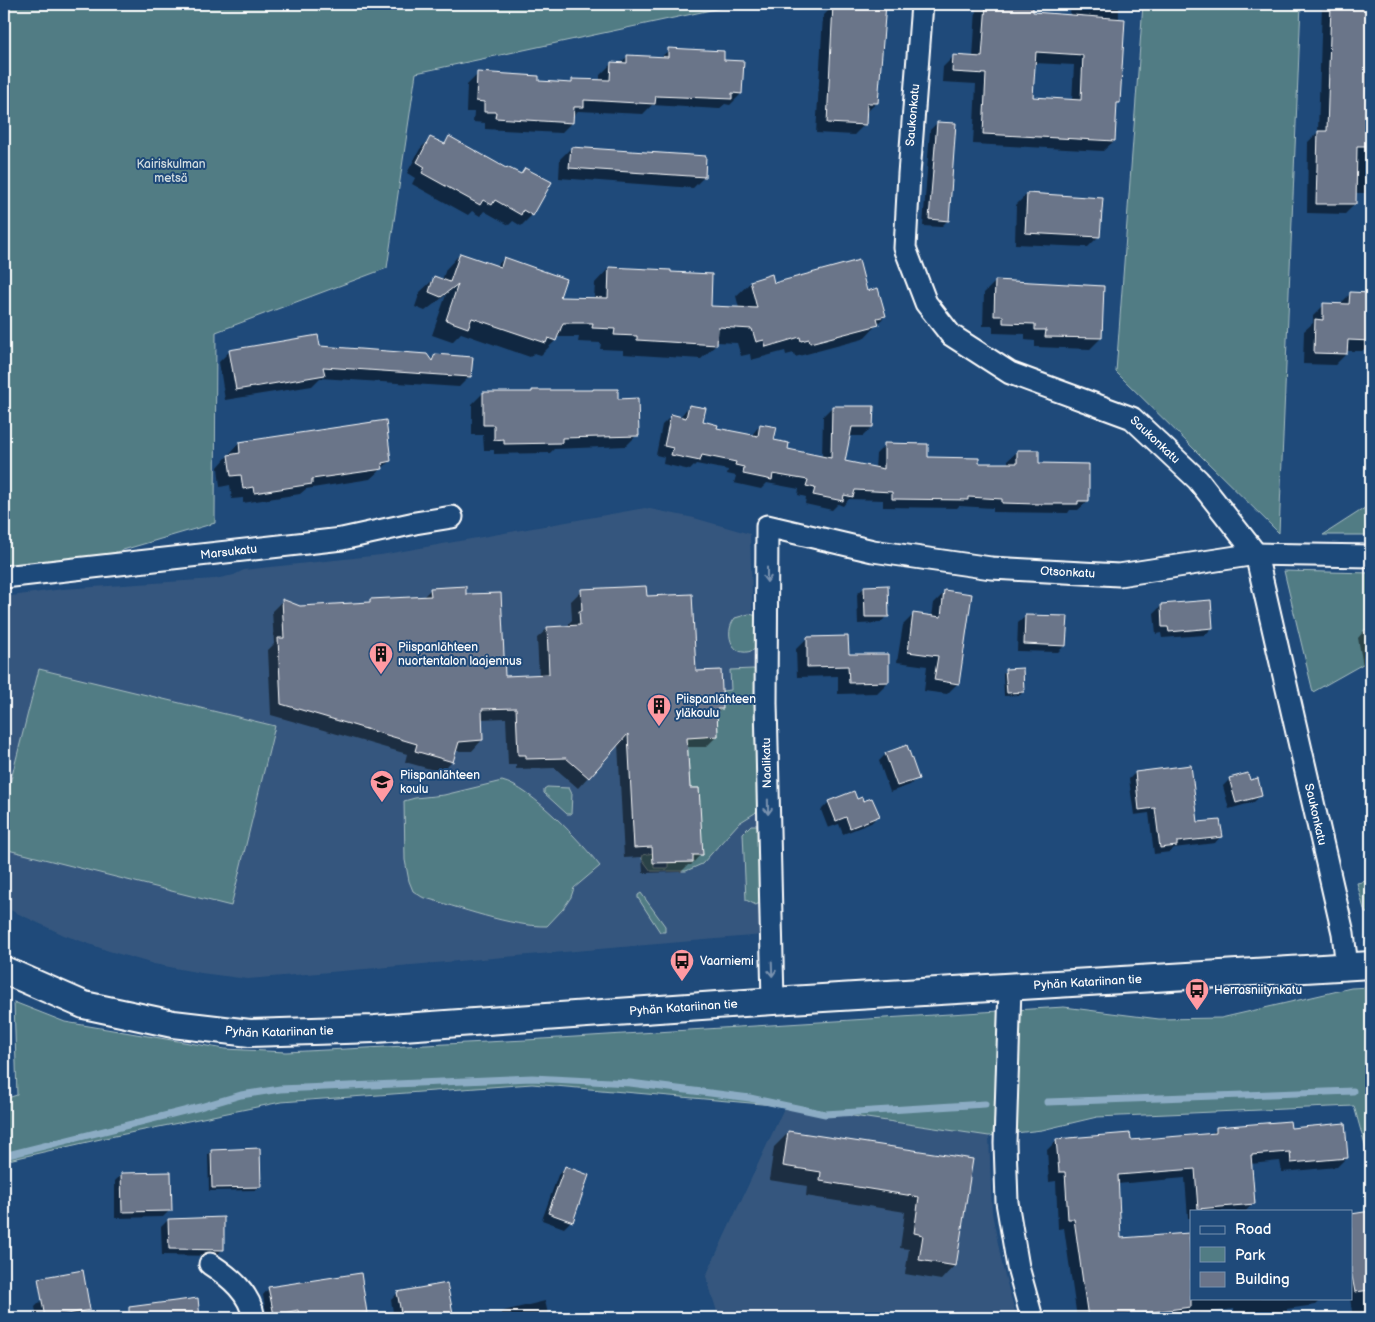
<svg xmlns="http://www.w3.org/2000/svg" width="1375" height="1322" font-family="'Balsamiq Sans',sans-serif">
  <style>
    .built { fill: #36577e }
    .green { fill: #517c84; stroke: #a8bec2 }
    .shadow { fill: #0007; fill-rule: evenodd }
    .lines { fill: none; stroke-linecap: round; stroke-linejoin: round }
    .stream { stroke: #8cacc4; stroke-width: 7 }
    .building { fill: #6a7489; stroke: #fff; fill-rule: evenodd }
    .minor-casing { stroke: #fff; stroke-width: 25 }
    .tertiary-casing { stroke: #fff; stroke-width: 30 }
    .minor { stroke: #1f4a7a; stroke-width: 21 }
    .tertiary { stroke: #1f4a7a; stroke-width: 26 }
    .oneway { stroke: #7992af }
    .labels { text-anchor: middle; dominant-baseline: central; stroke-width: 4; stroke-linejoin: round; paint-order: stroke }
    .street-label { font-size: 12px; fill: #fff; stroke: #1f4a7a }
    .park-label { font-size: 12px; fill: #d4dee0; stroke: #1f4a7a }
    .poi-label { font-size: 12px; fill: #fff; stroke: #1f4a7a; text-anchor: start }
  </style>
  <rect width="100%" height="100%" fill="#1f4a7a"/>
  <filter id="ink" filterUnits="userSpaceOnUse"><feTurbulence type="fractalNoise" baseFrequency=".02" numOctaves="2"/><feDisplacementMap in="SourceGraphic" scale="10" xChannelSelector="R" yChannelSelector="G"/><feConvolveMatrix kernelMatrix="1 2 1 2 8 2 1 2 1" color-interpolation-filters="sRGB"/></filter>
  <g filter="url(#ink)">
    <!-- built -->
    <g class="built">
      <path d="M645 508 694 518 750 534 763 935 248 979 201 973 154 964 109 951 64 935 4 907V597L63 589 215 579 234 575 244 570 381 555Z"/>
      <path d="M785 1106 989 1136 992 1213 1003 1269 1017 1318H719L706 1276Z"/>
    </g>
    <!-- green -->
    <g class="green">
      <path d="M4 4H739L416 73 387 268 216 332 215 523 48 572 4 569Z"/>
      <path d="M1143 4H1301L1279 533 1116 372Z"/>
      <path d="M1371 504V535H1323Z"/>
      <path d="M1284 571 1371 573V628L1364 630 1370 660 1313 692Z"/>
      <path d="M749 614 758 616 757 648C734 663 722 634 735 618Z"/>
      <path d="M39 669 275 726 231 906 4 849V807Z"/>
      <path d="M753 669 756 670 757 712 755 733 758 809 755 813 739 823 702 864 686 871H651L642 859 643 855 653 853 654 868H668V863L693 862V855H703L691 808H700L699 788H690L687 738 718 736 717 709 722 691 731 690 730 670Z"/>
      <path d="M502 781C532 788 581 842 600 866L574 888 571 897 563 909 547 926C511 927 458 907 422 897L413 891 409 881 405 860 404 801 415 798 444 795Z"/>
      <path d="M547 787 569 788 572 794 571 814H567L544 793V789Z"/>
      <path d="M751 825H757L759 827 761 902 756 905 746 900 743 833Z"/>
      <path d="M1371 880V913H1365L1357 883Z"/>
      <path d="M641 893 665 926V932H660L638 898V895Z"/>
      <path d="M1371 987V1167L1354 1106 1097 1117 1042 1130 989 1136 785 1106 532 1084 281 1102 105 1138 4 1161V1099L17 1095 14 1002 65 1022 225 1049 286 1052 526 1040 1064 1007 1159 1019 1221 1018 1351 988Z"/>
    </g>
    <!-- shadow -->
    <g class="shadow">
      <path d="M841 4H884L877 102 865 114V124L854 135 816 133 823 16 834 5 840 6Z"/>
      <path d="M981 4H1032L1031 13 1070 15 1071 4H1119L1118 103 1115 106 1114 141 1103 151 973 144 976 84 942 82 943 67 953 57 973 58 976 9ZM1034 63 1074 65 1072 101 1032 99Z"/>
      <path d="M1322 4H1371V105L1367 106 1366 136H1371V193H1355V204L1345 214 1307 213 1308 142 1318 132Z"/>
      <path d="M669 50 723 61 741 94 730 105 725 104 719 109 652 105 643 114 578 111 572 117V122L561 133 485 129V123L473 122 474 112H466L467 85 478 74 537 82 569 84 573 81H600V75L611 64H619L628 56 660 58Z"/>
      <path d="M937 123 948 220 941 227 923 226 930 130Z"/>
      <path d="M431 138 443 145 449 138 519 175 525 169 532 215 521 226 513 221 509 225 484 211 480 216 472 211 468 215 412 184 415 178 407 173 420 149Z"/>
      <path d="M571 148 704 177 693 188 559 178 560 159Z"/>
      <path d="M1027 194 1099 236 1088 247 1015 244 1016 205Z"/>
      <path d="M460 254 496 267 504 258 559 298 594 299 595 283 609 268 709 307 739 308 736 296 751 282 866 292 885 316 863 339 795 357 794 353 786 355 785 351 751 360 750 354 741 356 737 343 716 342V345L701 359 623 354V350L600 349 601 343 578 342 579 337H556L555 341 541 355 534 353 530 357 461 333 452 342 432 335 446 295 425 311 415 307 420 292 435 278 442 280 446 269Z"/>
      <path d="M1371 279V347H1367L1362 351H1346V354L1335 365 1303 364 1304 331 1313 323V316L1324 305H1339L1350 294H1366V284Z"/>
      <path d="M995 282 1101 338 1090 349 1035 347V341L1025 340V334L993 333V326H983L984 293Z"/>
      <path d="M319 348 430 360 435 355 470 376 459 387 320 378 312 386 225 400 219 362 230 351Z"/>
      <path d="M483 393 617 400 637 435 626 446 554 449 550 453 494 454V450H484L483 435H472V404Z"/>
      <path d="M689 406 701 422 716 429 751 436 760 425 773 441 787 450 822 457 823 416 832 407 872 427 863 436H849L843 462 875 469 876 454 885 445 927 459 978 464H1008V460L1018 451 1088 501 1078 510H1070L1068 513 993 512V508L959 506 957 508 883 507V500L849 499 843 506 838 504 832 510 805 504 806 497 798 495 799 489 767 483 761 489 734 483 736 476 727 474 728 470 696 464 690 470 663 464 664 457 656 455 662 425 671 416 680 417Z"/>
      <path d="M239 443 390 461 370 479 306 489 300 494 243 503V498L232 499 230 485 220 487 218 467Z"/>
      <path d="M865 587 887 616 880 623 858 624 857 594Z"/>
      <path d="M431 589 465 595 504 678 539 676 537 638 548 628 569 627V623L572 620 571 601 582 590 646 598 695 673 721 708 716 714 717 736 706 747H686L688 789 701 854 691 865H688L681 872 643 873 642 857 624 858 618 744 578 788 555 768 516 769V765H508L506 718 481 719 482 740 472 751H455L451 762 441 772 405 762 407 754 271 715 268 650 274 644 272 611 283 600 299 607 368 603 371 600 423 597Z"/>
      <path d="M945 592 958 683 947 694 924 691 927 666 897 662 903 625 914 614 932 617 934 603Z"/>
      <path d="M1161 606 1212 628 1205 635 1162 638 1161 633 1156 634 1154 613Z"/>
      <path d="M1026 616 1065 645 1058 652 1017 651 1018 623Z"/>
      <path d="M1371 629V664L1363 666 1358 638 1365 630Z"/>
      <path d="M807 638 847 656 888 682 877 693 838 694V676L797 677 796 649Z"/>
      <path d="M1006 670 1023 692 1020 695 1004 696 1003 673Z"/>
      <path d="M886 754 917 778 910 785 890 792 879 761Z"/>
      <path d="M1135 773 1197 824 1221 836 1215 843 1174 848 1170 852 1154 854 1149 813 1134 815 1129 779Z"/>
      <path d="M1230 779 1249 782 1261 795 1254 802 1229 809 1223 786Z"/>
      <path d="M853 792 856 801 863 803 878 816 871 823 843 834 839 824 828 828 821 810 828 803Z"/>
      <path d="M1217 1129H1290L1347 1157 1337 1167 1282 1172 1280 1161 1250 1164 1253 1203 1246 1211H1191V1218H1188L1185 1178 1117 1184 1120 1239 1188 1234 1191 1298H1322L1315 1305 1287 1309 1288 1318H1261L1260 1312 1235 1315 1234 1309 1187 1315V1318H1077L1064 1228 1058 1229 1056 1181 1049 1182 1047 1150 1057 1140 1130 1141 1211 1134Z"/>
      <path d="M789 1132 971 1160 955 1265 941 1280 905 1274 909 1249 900 1248 905 1212 806 1196 807 1186 769 1180 774 1147Z"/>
      <path d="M211 1151 260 1187 257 1190 209 1191 208 1154Z"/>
      <path d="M565 1168 571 1221 564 1228 542 1220 558 1175Z"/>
      <path d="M122 1174 170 1210 163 1217 115 1218V1181Z"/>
      <path d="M1370 1212 1371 1318H1353L1350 1298H1351V1215Z"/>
      <path d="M168 1220 223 1249 216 1256 162 1255 161 1227Z"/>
      <path d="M269 1288 366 1313 361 1318H292V1316L279 1318H267L263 1295Z"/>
      <path d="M398 1293 451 1312 445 1318H394L391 1300Z"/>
      <path d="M42 1300 89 1309 82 1316 71 1318H37L35 1307Z"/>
      <path d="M545 1301 549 1318H497L504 1311Z"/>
    </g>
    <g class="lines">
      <!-- stream -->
      <g class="stream">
        <path d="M1047 1102 1353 1091"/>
        <path d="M4 1156 200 1107 241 1095 280 1089 532 1078 630 1083 750 1098 825 1114 985 1104"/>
      </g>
    </g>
    <!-- building -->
    <g class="building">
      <path d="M833 4H886L878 103H867L866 125 827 123Z"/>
      <path d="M986 4H1033V12L1125 19 1120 103H1117L1115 141 983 134 986 74 952 72 953 55 982 57ZM1036 52 1083 55 1081 100 1033 97Z"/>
      <path d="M1331 4H1371L1367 146H1357L1356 204H1316L1318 131H1327Z"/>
      <path d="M668 48 724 51V60L744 61 742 94 732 93V99L656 96 655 104 584 100V107H574L573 123 495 118 496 112H484V102L476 101 477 72 539 76V81L572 83V79L610 80 611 62 627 63V55L668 57Z"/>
      <path d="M937 122 956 123 949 221 929 219Z"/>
      <path d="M449 136 506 168 507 167 521 174 525 168 552 182 533 216 523 210 521 215 495 200 492 205 483 200 480 205 422 173 425 167 417 162 430 137 445 144Z"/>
      <path d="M571 147 706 156 705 177 569 168Z"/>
      <path d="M1027 193 1103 198 1100 237 1025 233Z"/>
      <path d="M460 253 501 267 504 257 566 279 560 297 608 298 609 267 671 270V272L712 274 711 306 757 308 750 281 772 274 774 283 859 260 867 291 878 288 886 316 877 318 879 325 810 343 809 339 801 341 800 337 766 347 764 340 756 342 752 329 718 327 717 345 637 340V336L614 335 615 329 592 328 593 323H563L556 341 548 338 546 343 472 318 468 328 446 320 458 284 441 297 429 292 434 276 450 282Z"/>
      <path d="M995 280 1104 286 1102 338 1045 337 1046 330H1035V324L1003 323V316H994Z"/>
      <path d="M1350 292 1371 293V341L1348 340 1347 354 1314 353 1315 319 1323 320V303L1349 304Z"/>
      <path d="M318 335 320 346 427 354 432 361 435 354 473 357 471 377 323 367 325 375 236 390 229 350Z"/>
      <path d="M593 389H618V399L638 398 639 436 562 438V443L504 444V439L494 440V425H483V392H532V390H593Z"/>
      <path d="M689 405 706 408 703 421 718 425 717 428 758 436 760 424 777 427 774 440 789 443 788 449 831 458 832 406H874L873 427H852L845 461 884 469V443L928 444V457L979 458V463H1017V450H1039V463L1089 464V501H1078V504H1036L1002 503V499L968 497V500L892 499V492L855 490 853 497 844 495 843 501 813 495 815 488 806 486 808 480 773 474 772 480 743 474 744 467 735 465 736 462 702 455 700 461 671 455 673 448 664 446 671 414 686 418Z"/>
      <path d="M386 420 391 461 382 463 383 469 312 479V484L254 493 253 487 243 489 241 475 231 476 228 455 240 453 239 442Z"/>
      <path d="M888 585 889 617H865L864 586Z"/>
      <path d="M466 586V594L501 593 505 676 549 674 547 627 580 625 579 611H582L581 589 646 586 647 596 692 594 696 671 721 670 723 709H717L718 736 687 738 690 788H699L703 855H693V862L653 863 652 847 634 848 628 734 589 778 566 758 526 759V755H518L516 708 482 709 483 740 459 742 453 762 415 751 417 744 281 704 278 638H284L282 599 300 606 370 602V599L431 596 430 588Z"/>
      <path d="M944 590 972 594 959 684 934 680 938 656 908 652 913 613 941 617Z"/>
      <path d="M1211 600 1213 628 1169 632 1168 627H1162L1161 604Z"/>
      <path d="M1025 615 1068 616 1066 646 1024 644Z"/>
      <path d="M848 636 849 654H889V682L849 683 848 666 807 667V637Z"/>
      <path d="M1023 668 1024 692 1007 693 1005 669Z"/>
      <path d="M907 745 919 779 897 786 885 753Z"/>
      <path d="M1191 765 1198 822 1220 820 1223 837 1177 842V846L1160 848 1155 808 1139 810 1135 772Z"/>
      <path d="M1248 773 1250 780 1258 778 1262 796 1236 803 1229 778Z"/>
      <path d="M854 791 857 799 862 797 863 801 872 798 880 816 850 828 846 817 836 821 828 801Z"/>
      <path d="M1290 1121 1291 1128 1345 1123 1348 1158 1291 1163 1290 1152 1251 1155 1255 1204 1198 1209 1195 1169 1118 1175 1121 1238 1189 1233 1191 1262V1307L1122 1316V1318H1088L1074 1219H1068L1065 1172H1059L1056 1139 1130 1133 1131 1140 1216 1133V1127Z"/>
      <path d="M788 1131 973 1159 956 1266 919 1260 923 1235 914 1233 919 1197 820 1181 821 1172 783 1166Z"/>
      <path d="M260 1148 261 1187 212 1188 211 1150Z"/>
      <path d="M565 1166 589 1175 573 1222 548 1213Z"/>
      <path d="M171 1172 172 1211 122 1212 121 1173Z"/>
      <path d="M1371 1211V1290L1355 1292 1351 1271V1214Z"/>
      <path d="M224 1217V1250L169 1249 168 1219Z"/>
      <path d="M83 1270 90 1310 45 1318 38 1278Z"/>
      <path d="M361 1273 367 1313 335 1318H299L298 1310 274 1315 268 1287Z"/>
      <path d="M447 1283 453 1313 444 1314 445 1318H402L397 1292Z"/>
      <path d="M198 1298 200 1318H129V1307Z"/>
    </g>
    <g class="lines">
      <defs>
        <g id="minor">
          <path id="s1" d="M922 4 909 174 905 248 926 303 951 335 1010 373 1132 418 1198 480 1256 554 1343 933 1347 967"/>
          <path id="s2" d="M4 577 342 539 415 523 452 517"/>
          <path d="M1010 988 1005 1143 1007 1202 1018 1267 1032 1318"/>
          <path id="s3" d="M773 1001 766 703 767 526 873 551 991 568 1119 575 1256 554 1371 556"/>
          <path d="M210 1264C230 1277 250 1293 254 1318"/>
        </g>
        <g id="tertiary">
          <path id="s4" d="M4 970 84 1005 173 1024 250 1033 375 1029 773 1001 1371 965"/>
        </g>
      </defs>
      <!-- minor casing -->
      <use href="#minor" class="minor-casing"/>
      <!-- tertiary casing -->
      <use href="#tertiary" class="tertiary-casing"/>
      <!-- minor -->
      <use href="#minor" class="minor"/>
      <!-- tertiary -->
      <use href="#tertiary" class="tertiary"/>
    </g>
    <!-- one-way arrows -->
    <defs><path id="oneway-shaft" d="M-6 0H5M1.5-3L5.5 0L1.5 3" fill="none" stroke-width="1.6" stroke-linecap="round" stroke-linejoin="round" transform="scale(1.25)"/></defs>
    <g class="oneway">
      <use href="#oneway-shaft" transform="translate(767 575) rotate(90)"/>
      <use href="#oneway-shaft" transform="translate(768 807) rotate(89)"/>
      <use href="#oneway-shaft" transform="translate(772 969) rotate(88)"/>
    </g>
  </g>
  <!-- icons -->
  <defs>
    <symbol id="building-pin" viewBox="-11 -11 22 30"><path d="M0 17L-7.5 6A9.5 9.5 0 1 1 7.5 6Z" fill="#ff9aa2" stroke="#1f4a7a"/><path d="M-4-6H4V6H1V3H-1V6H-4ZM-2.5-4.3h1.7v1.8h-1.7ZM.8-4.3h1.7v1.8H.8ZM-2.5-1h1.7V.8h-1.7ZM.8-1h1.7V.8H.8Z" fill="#111"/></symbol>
    <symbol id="school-pin" viewBox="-11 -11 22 30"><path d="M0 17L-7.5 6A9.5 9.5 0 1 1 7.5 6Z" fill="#ff9aa2" stroke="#1f4a7a"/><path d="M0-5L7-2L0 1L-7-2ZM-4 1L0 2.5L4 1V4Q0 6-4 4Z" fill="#111"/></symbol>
    <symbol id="bus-pin" viewBox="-11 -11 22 30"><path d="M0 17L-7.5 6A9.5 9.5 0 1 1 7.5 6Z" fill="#ff9aa2" stroke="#1f4a7a"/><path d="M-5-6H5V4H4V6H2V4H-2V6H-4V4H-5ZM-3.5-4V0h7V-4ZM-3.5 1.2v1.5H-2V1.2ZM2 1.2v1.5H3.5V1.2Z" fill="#111"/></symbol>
  </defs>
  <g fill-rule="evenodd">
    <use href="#building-pin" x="367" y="640" width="28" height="38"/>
    <use href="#building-pin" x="645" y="692" width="28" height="38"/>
    <use href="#school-pin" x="368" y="768" width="28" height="38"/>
    <use href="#bus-pin" x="668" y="947" width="28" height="38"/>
    <use href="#bus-pin" x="1183" y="976" width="28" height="38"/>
  </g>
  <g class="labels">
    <!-- street labels -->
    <g class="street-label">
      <text transform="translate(913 115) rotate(-85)">Saukonkatu</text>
      <text stroke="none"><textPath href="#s1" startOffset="576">Saukonkatu</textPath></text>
      <text stroke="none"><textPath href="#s2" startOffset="226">Marsukatu</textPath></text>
      <text stroke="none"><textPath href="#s3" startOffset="780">Otsonkatu</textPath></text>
      <text transform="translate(767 763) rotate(-91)">Naalikatu</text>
      <text stroke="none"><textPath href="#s1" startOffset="996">Saukonkatu</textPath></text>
      <text stroke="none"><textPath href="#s4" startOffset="1095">Pyhän Katariinan tie</textPath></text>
      <text stroke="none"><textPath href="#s4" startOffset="690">Pyhän Katariinan tie</textPath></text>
      <text stroke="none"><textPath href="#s4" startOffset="285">Pyhän Katariinan tie</textPath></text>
    </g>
    <!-- park labels -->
    <g class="park-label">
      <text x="171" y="164">Kairiskulman<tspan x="171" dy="14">metsä</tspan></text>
    </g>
    <!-- poi labels -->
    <g class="poi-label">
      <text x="398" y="647">Piispanlähteen<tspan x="398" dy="14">nuortentalon laajennus</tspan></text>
      <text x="676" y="699">Piispanlähteen<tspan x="676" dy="14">yläkoulu</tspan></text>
      <text x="400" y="775">Piispanlähteen<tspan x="400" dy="14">koulu</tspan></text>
      <text x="700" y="961">Vaarniemi</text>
      <text x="1214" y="990">Herrasniitynkatu</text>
    </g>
  </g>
  <!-- margin -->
  <rect width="1375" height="1322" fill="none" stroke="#1f4a7a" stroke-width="20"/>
  <rect x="10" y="10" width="1355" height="1302" fill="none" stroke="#fff" stroke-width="2" filter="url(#ink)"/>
  <!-- legend -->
  <rect x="1190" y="1210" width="162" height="90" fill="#1f4a7a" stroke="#7992af"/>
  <rect x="1200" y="1226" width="25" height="8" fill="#1f4a7a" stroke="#7992af"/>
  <text x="1235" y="1234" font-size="15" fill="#ffffff">Road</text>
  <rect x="1200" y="1247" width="25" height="15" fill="#517c84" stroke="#7992af"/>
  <text x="1235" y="1260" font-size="15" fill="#ffffff">Park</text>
  <rect x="1200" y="1272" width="25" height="15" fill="#6a7489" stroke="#7992af"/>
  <text x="1235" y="1284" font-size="15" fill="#ffffff">Building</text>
</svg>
